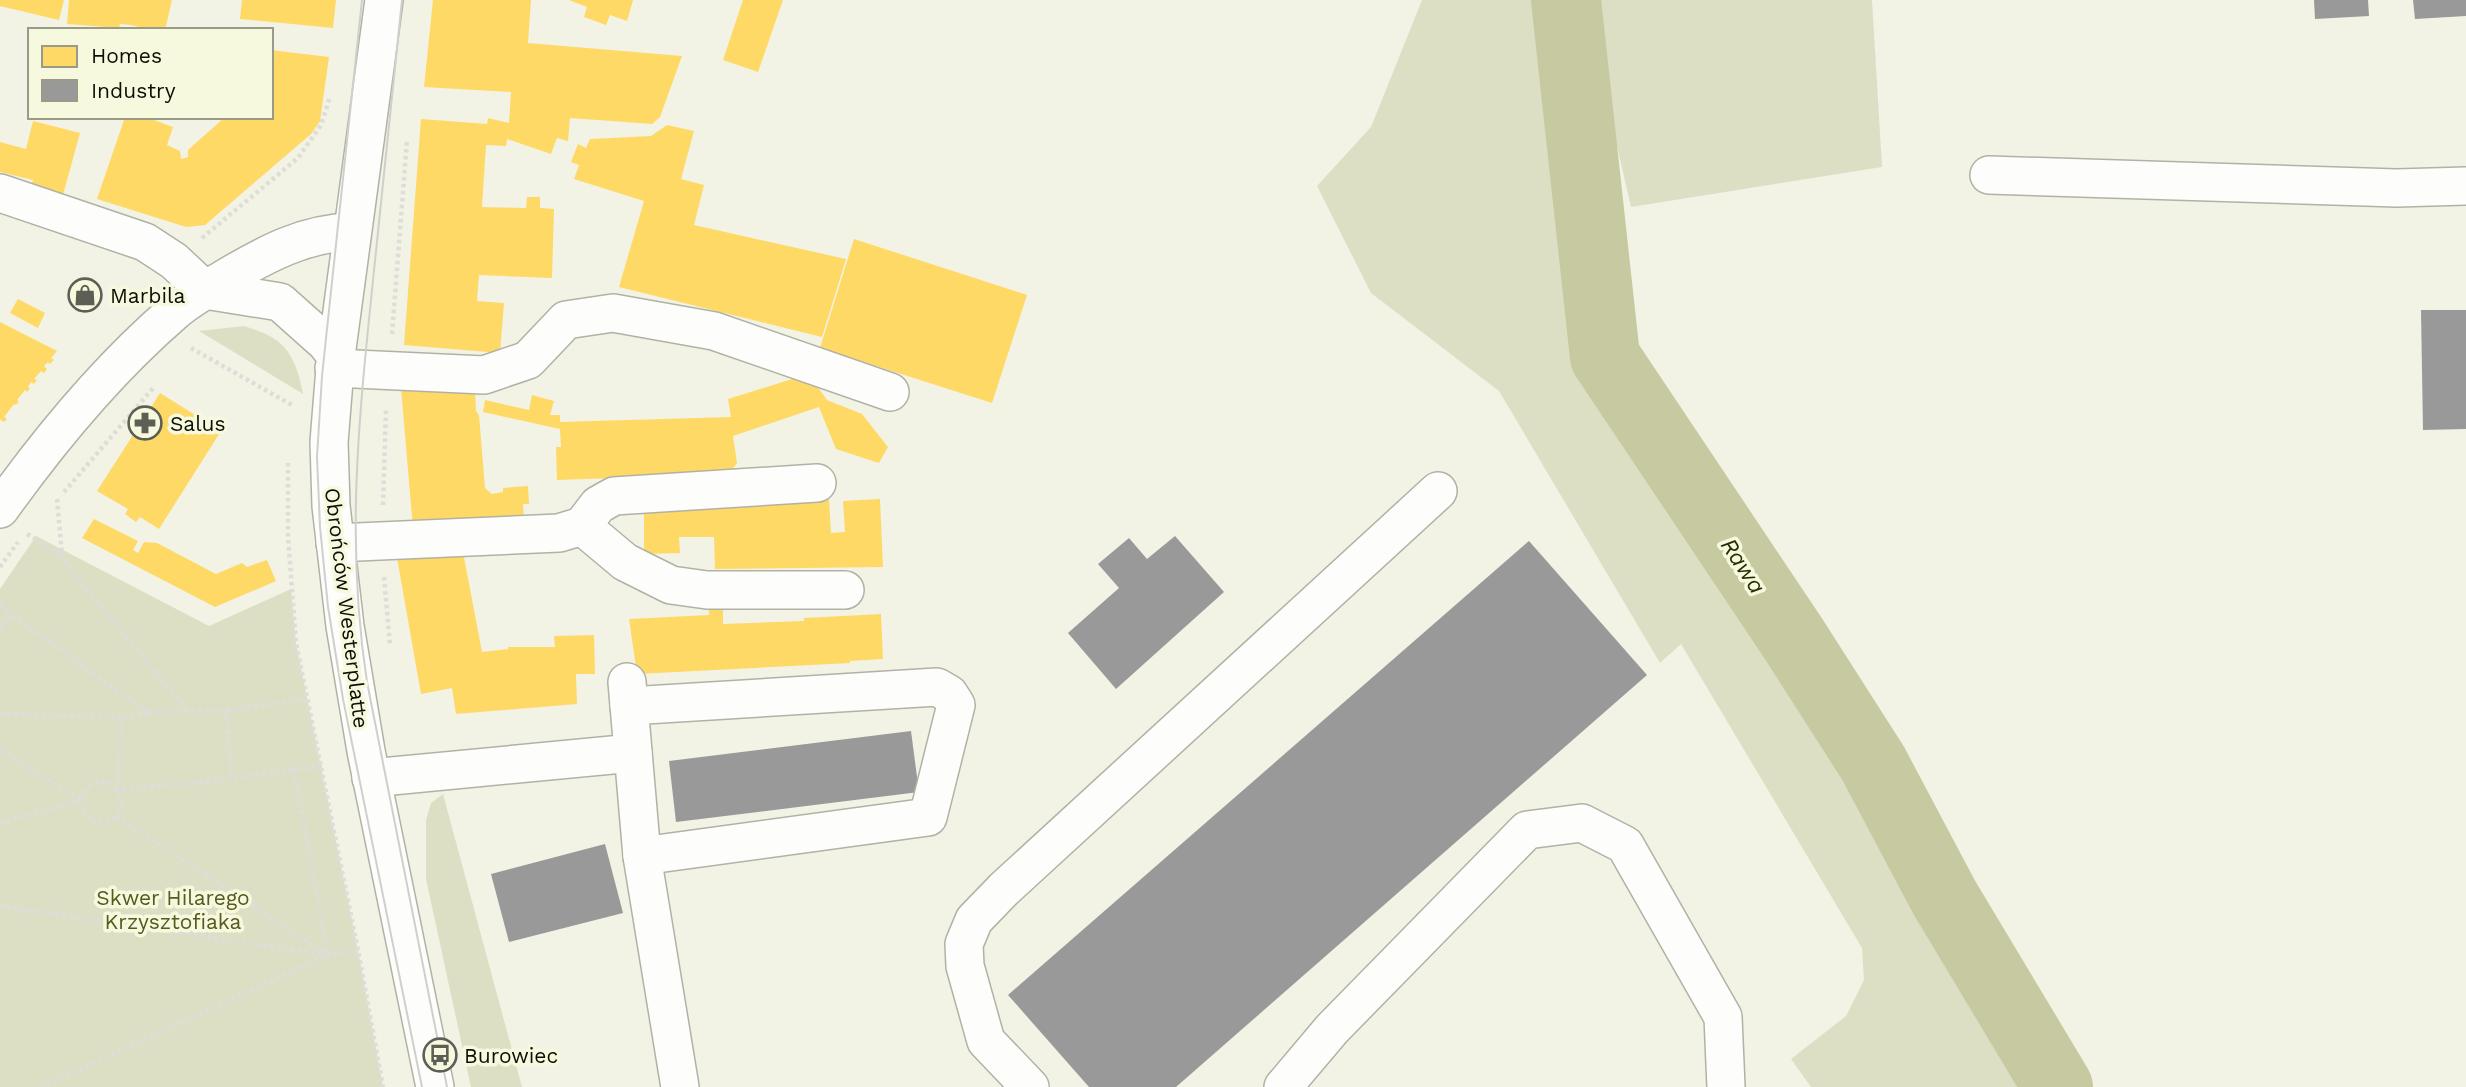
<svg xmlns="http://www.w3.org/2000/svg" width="2466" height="1087" font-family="'Work Sans',sans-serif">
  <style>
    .green { fill: #dddfc5 }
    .homes { fill: #ffd966 }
    .industry { fill: #999 }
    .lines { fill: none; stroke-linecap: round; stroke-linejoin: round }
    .river { stroke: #c7caa1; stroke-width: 70 }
    .minor-casing { stroke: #b1b2a6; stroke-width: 40 }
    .path { stroke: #ddddd9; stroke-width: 4.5; stroke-dasharray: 3.5 3.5; stroke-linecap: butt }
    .minor { stroke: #fdfdfb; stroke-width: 37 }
    .tram { stroke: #cfd0cb; stroke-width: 2 }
    .labels { text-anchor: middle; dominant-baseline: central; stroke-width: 7; stroke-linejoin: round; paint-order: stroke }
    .poi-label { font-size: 21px; fill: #0d0e06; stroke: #f7f9de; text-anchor: start }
    .street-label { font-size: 21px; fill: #0d0e06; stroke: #f7f9de }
    .park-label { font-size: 21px; fill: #57591e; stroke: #f7f9de }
    .water-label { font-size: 23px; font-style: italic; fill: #2a2c01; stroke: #f7f9de }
  </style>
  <rect width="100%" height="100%" fill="#f2f3e4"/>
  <!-- green -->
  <g class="green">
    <path d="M1422 0H1541L1586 361 1846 765 1954 956 2018 1087H1811L1791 1059 1846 1016 1864 980 1862 948 1681 644 1660 663 1499 391 1371 293 1317 186 1371 127Z"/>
    <path d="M1590 0H1872L1882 167 1631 207 1593 42Z"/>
    <path d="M244 326C285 338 295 353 303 394L199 331Z"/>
    <path d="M36 536 209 626 291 589 296 643 358 950 383 1087H0V589Z"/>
    <path d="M443 794 522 1087H471L426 879V820L431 803Z"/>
  </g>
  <!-- homes -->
  <g class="homes">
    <path d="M0 0H64L59 20 0 6Z"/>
    <path d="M69 0H172L165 30H150L131 25 120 24 119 28 67 24Z"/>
    <path d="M242 0H336L333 28 240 19Z"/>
    <path d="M433 0H531L528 43 682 56 660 117 652 124 570 118 568 141 557 138 551 154 507 139 506 146 486 145 482 207 526 208 527 197H540V208L554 209 552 278 479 275 477 301 504 303 500 353 404 345 421 119 487 124 488 118 509 123 511 92 424 87Z"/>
    <path d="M569 0H633L627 21 610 15 606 25 584 17 587 7Z"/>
    <path d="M743 0H783L758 72 723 60Z"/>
    <path d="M271 50 329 57 320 121 311 134 205 225 186 227 97 199 125 117H146L173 127 167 145 180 151 181 159 188 157V150L225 117H271Z"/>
    <path d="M33 121 80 133 63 195 31 186 33 180 0 172V142L26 149Z"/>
    <path d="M667 125 694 131 681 179 704 185 694 225 846 259 822 337 619 287 644 201 574 179 579 165 571 162 578 144 586 148 590 139 651 136Z"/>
    <path d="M854 239 1027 295 992 403 820 348Z"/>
    <path d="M18 299 45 313 38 328 10 313Z"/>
    <path d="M0 322 57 351 51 358 54 360 50 364 48 362 44 366 47 369 44 373 41 371 34 379 37 380 34 384 31 382 28 387 30 388 27 392 25 390 17 400 19 401 16 405 14 404 4 417 7 419 4 422 0 419Z"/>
    <path d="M808 374 827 400 862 414 888 447 879 463 836 449 819 407 733 436 737 463 729 474 557 480 556 447H561L560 429 483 412 485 400 529 410 532 395 554 401 550 415H560V422L731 417 728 399Z"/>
    <path d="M401 388 475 390 476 411 479 415 485 488 492 494 503 492V488L528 486 529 504H523L524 519 413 528Z"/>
    <path d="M160 393 221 431 159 529 140 517 136 522 125 514 128 509 97 491Z"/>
    <path d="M829 499 831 533 845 532 843 501 880 499 883 567 715 569 714 537H679L680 553 644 554V509L774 505V502Z"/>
    <path d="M94 519 138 541 133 550 138 553 144 542 157 543 216 574 242 563 247 567 267 560 276 581 215 607 82 538Z"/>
    <path d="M462 547 482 652 508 649V647H555L554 636 594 635 595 674H576L577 704 456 714 452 688 421 694 396 552Z"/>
    <path d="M708 601H723V624L804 621V618L881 614 883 659 850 661V663L637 674 629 619 709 615Z"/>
  </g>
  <!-- industry -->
  <g class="industry">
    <path d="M2314 0H2368L2369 16 2315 19Z"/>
    <path d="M2413 0H2466V16L2415 19Z"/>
    <path d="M2421 310H2466V429L2423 430Z"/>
    <path d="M1175 536 1224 592 1116 689 1068 633 1119 588 1098 564 1129 538 1147 559Z"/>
    <path d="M1529 541 1647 675 1176 1087H1089L1008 995Z"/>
    <path d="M911 731 919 792 676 822 669 761Z"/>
    <path d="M605 844 623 913 509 942 491 874Z"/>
  </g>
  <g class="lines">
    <!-- river -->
    <path class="river" d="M1566 0 1605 357 1793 638 1873 763 1944 897 2058 1087"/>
    <defs>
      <g id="minor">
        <path d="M384 0 336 356 329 442 331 506 345 626 366 751 435 1087"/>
        <path d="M1989 175 2397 188 2466 186"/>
        <path d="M0 193 145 242 174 261 205 290"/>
        <path d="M205 290 280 302 326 343 336 356"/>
        <path d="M334 368 484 375 528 360 566 320 613 313 714 331 890 392"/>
        <path d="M0 509C50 439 108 369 174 312 190 298 209 288 227 277 266 254 305 233 351 232"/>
        <path d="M582 526 625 562 671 585 707 590H845"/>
        <path d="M335 543 559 533 582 526 598 505 614 496 817 483"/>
        <path d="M627 682 642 856 680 1087"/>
        <path d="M629 706 937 687 949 694 956 705 928 817 642 856"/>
        <path d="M371 778 633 753"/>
        <path d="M1030 1087 986 1041 965 966 964 944 974 920 1004 889 1438 491"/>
        <path d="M1283 1087 1332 1029 1527 830 1582 823 1625 845 1723 1017 1726 1087"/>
      </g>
    </defs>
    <!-- minor casing -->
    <use href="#minor" class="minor-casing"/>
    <!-- path -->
    <g class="path">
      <path d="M202 238 298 158 321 125 330 97"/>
      <path d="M392 334 407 140"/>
      <path d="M191 348 292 405"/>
      <path d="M288 463V536L296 643 358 950 383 1087"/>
      <path d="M64 492 154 387"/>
      <path d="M57 499 62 555 71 570 186 710"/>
      <path d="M383 505 386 409"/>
      <path d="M27 534 61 555"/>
      <path d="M0 567 18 542"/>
      <path d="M384 577 390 645"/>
      <path d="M0 605 11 614"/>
      <path d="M0 629 11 614 148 713 226 710 309 699"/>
      <path d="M226 710 232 779"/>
      <path d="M148 713 121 717 118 790 232 779 294 769"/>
      <path d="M0 714 121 717"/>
      <path d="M0 750 81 801 82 808 91 820C107 825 118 820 123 804L118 790 107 782C93 781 85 787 81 801"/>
      <path d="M322 767 294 769 328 955"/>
      <path d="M117 816 324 953"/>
      <path d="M0 823 80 801"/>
      <path d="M0 906 327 955"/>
      <path d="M41 1087 328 955 358 950"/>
    </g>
    <!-- minor -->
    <use href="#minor" class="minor"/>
    <!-- tram -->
    <g class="tram">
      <path d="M362 0 322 376 317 457 320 527 328 607 343 699 422 1087"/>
      <path d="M402 0C392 97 382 194 372 290 358 426 346 545 367 682L447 1087"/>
    </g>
  </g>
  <!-- icons -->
  <defs>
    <symbol id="shop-ring" viewBox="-11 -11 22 22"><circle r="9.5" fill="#f7f9de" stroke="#5d5e54" stroke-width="1.5"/><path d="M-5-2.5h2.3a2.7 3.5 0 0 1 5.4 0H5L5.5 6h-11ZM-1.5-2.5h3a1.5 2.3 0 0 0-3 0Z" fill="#5d5e54"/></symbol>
    <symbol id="pharmacy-ring" viewBox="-11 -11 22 22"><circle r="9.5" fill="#f7f9de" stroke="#5d5e54" stroke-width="1.5"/><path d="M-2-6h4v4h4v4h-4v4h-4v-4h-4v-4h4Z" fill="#5d5e54"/></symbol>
    <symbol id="bus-ring" viewBox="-11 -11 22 22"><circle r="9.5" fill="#f7f9de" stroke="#5d5e54" stroke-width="1.5"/><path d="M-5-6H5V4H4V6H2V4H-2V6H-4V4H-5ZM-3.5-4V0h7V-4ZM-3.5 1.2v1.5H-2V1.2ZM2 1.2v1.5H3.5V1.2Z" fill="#5d5e54"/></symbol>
  </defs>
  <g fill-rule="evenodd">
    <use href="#shop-ring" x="66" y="276" width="38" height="38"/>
    <use href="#pharmacy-ring" x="126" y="404" width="38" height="38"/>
    <use href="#bus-ring" x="421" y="1036" width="38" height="38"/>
  </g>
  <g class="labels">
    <!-- poi labels -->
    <g class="poi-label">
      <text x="110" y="295">Marbila</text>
      <text x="170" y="423">Salus</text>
      <text x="464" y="1055">Burowiec</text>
    </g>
    <!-- street labels -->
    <g class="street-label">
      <text transform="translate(347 608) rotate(83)">Obrońców Westerplatte</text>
    </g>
    <!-- park labels -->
    <g class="park-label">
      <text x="173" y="897">Skwer Hilarego<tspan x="173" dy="24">Krzysztofiaka</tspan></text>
    </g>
    <!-- water labels -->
    <g class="water-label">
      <text transform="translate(1743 566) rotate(57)">Rawa</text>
    </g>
  </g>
  <!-- legend -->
  <rect x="28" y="28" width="245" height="91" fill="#f7f9de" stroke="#999b88" stroke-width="2"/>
  <rect x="42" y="46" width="35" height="21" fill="#ffd966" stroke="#999b88" stroke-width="2"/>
  <text x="91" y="63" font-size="21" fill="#0d0e06">Homes</text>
  <rect x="42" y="80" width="35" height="21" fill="#999999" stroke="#999b88" stroke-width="2"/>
  <text x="91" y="98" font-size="21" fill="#0d0e06">Industry</text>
</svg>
